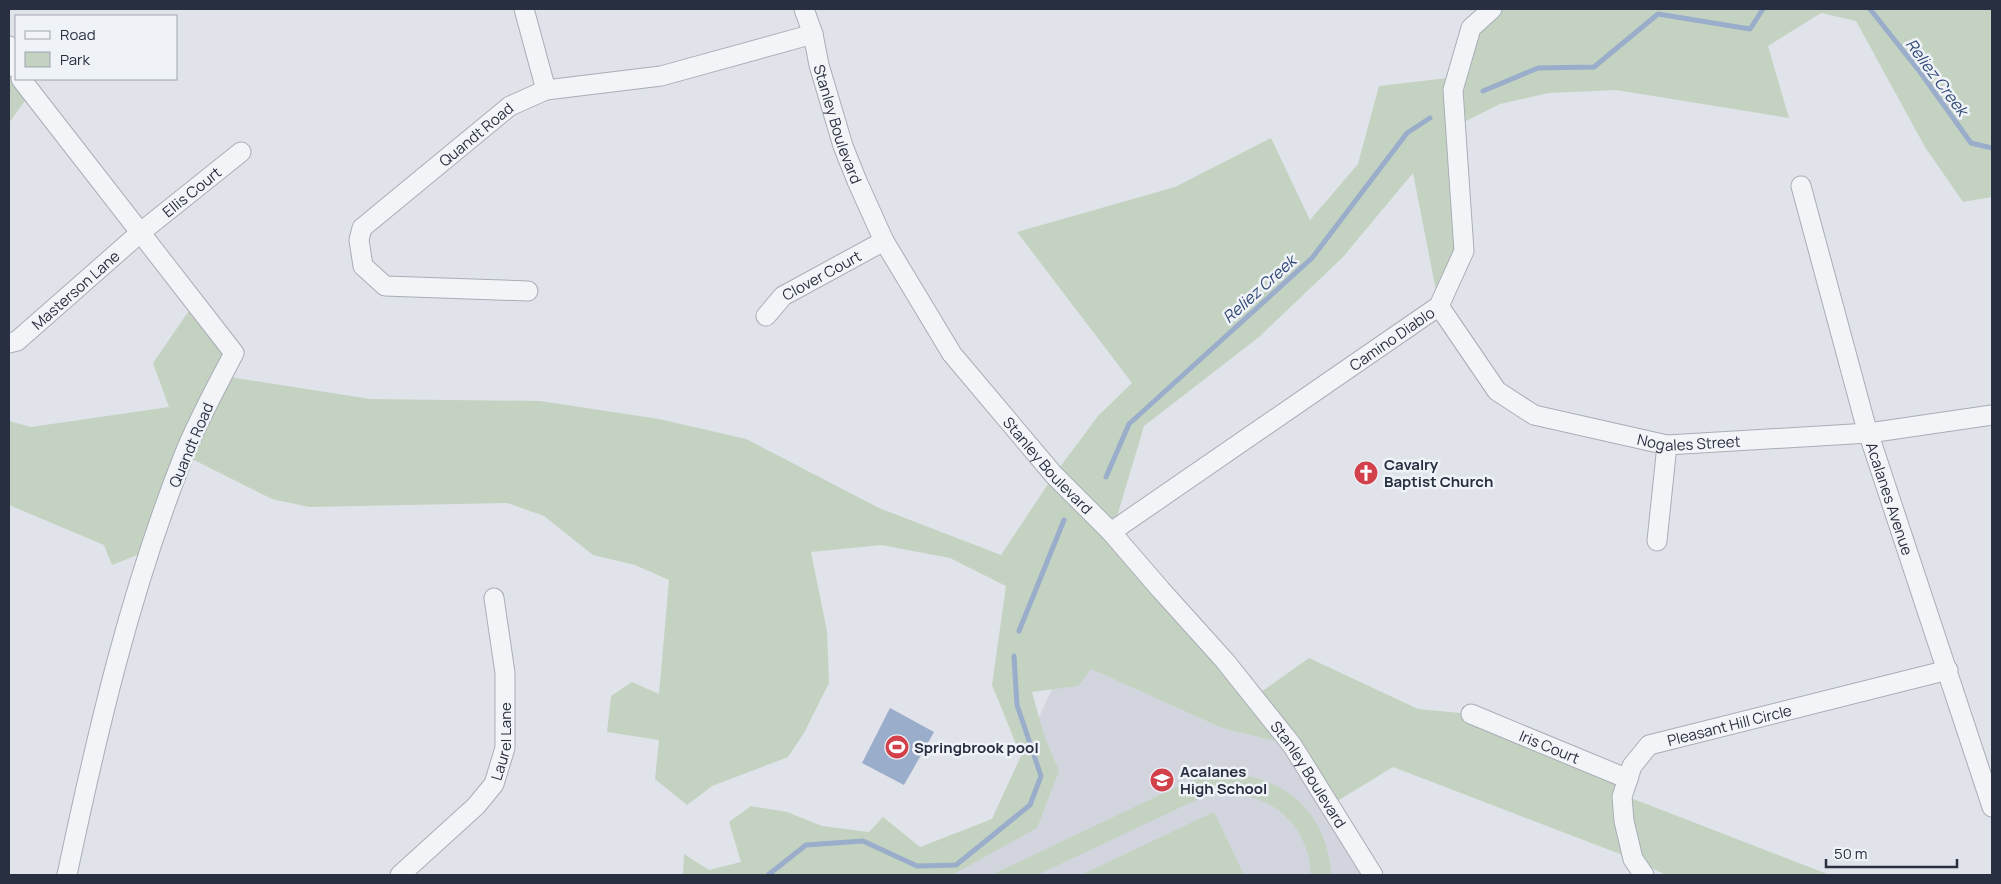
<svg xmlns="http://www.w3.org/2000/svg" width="2001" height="884" font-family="Manrope,sans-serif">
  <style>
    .built { fill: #d2d5de }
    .green { fill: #c4d3c1 }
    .water { fill: #9aadca }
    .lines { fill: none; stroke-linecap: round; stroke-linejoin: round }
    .stream { stroke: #9aadca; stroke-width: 5 }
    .minor-casing { stroke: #a9adb7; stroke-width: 21 }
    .minor { stroke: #f3f4f7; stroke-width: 19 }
    .labels { text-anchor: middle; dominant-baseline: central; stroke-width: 5; stroke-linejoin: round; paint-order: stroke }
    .street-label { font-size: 15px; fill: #282f41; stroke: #eff2f7 }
    .poi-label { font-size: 15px; font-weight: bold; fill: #282f41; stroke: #eff2f7; text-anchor: start }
    .water-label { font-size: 16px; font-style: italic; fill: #314a76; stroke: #eff2f7 }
  </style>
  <rect width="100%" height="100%" fill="#e0e3e9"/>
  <!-- built -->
  <path class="built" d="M1064 663 1091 669 1222 728 1292 745 1373 875H888L992 819Z"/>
  <!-- green -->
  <g class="green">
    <path d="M1492 9H1992V197L1963 202 1925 147 1856 21 1821 13 1768 46 1789 118 1616 90 1549 93 1500 104 1456 126 1464 251 1439 306 1413 173 1343 257 1259 337 1144 426 1113 530 1254 697 1309 658 1418 709 1471 714 1628 779 1623 795 1830 875H1666L1633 859 1393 767 1331 805 1292 745 1222 728 1091 669 1078 686 1032 692 1044 735 1059 771 1037 828 952 875H683L684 854 709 870 741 862 729 822 751 806 787 812 822 826 869 832 883 817 920 847 992 819 1021 756 992 685 1006 586 950 558 881 545 811 552 827 631 829 683 804 733 788 757 712 786 687 805 655 779 659 740 607 732 611 696 632 682 659 694 669 580 635 565 593 555 544 516 507 503 309 507 272 499 184 455 150 550 112 565 104 545 9 505V421L31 427 169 407 153 363 195 302 228 345 223 376 370 399 540 401 659 419 746 439 879 508 1001 555 1054 475 1098 416 1132 383 1017 232 1175 187 1271 138 1310 220 1358 164 1379 86 1456 77Z"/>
    <path d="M9 46 31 92 9 123Z"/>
    <path d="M1216 774C1280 771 1328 810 1331 875H1311C1308 812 1251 780 1194 801L1037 875H991L1185 783Z"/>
    <path d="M1214 812 1244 875H1081Z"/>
  </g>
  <!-- water -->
  <path class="water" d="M890 708 934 732 904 785 862 763Z"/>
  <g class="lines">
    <!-- stream -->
    <g class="stream">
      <path d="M1870 9 1920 72 1971 143 1992 148"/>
      <path d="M1483 91 1538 68 1594 67 1658 14 1750 29 1763 9"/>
      <path d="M1106 477 1129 424 1312 258 1407 133 1430 118"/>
      <path d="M1019 631 1064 520"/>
      <path d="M768 875 806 845 863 841 917 866 956 865 1030 805 1041 776 1017 705 1014 656"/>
    </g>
    <defs>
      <g id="minor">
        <path d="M524 9 546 90"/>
        <path id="s1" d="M804 9 813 34 819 65 843 146 857 181 884 241 952 354 1054 475 1111 532 1161 590 1225 661 1292 745 1373 875"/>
        <path d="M9 46 16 68"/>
        <path d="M21 79 234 353C217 386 198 420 184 455 130 591 97 733 67 875"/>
        <path id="s2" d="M1801 186 1865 423 1992 807"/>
        <path id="s3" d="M528 291 385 286 363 266 359 240 362 228 510 106 546 90 661 76 813 34"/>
        <path id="s4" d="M1439 306 1497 391 1534 415 1667 445 1869 433 1992 415"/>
        <path id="s5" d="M766 316 783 296 884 241"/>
        <path id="s6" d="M9 343 17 341 141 232 241 152"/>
        <path id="s7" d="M1111 532 1439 306 1464 251 1453 90 1471 28 1492 9"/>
        <path d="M1657 541 1667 445"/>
        <path id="s8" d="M1471 714 1628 779"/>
        <path id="s9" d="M400 875 476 806 494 784 505 748V673L494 598"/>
        <path id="s10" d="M1644 875 1633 859 1624 821 1622 797 1632 766 1649 745 1948 670"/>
      </g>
    </defs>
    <!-- minor casing -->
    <use href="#minor" class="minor-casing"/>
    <!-- minor -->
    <use href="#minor" class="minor"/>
  </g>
  <!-- icons -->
  <defs>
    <symbol id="church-disc" viewBox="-11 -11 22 22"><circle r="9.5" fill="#d2414a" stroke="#eff2f7"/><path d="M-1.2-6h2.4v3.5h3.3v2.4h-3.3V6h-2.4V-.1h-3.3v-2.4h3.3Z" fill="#fff"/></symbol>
    <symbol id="stadium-disc" viewBox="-11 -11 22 22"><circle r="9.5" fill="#d2414a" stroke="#eff2f7"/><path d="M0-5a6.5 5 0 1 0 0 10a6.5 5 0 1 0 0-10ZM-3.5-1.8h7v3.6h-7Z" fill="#fff"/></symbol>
    <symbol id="school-disc" viewBox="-11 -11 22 22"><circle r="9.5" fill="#d2414a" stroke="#eff2f7"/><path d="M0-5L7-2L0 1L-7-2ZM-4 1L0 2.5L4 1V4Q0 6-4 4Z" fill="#fff"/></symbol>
  </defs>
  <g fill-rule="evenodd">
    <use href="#church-disc" x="1352" y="459" width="28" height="28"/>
    <use href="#stadium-disc" x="883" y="733" width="28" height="28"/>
    <use href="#school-disc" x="1148" y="766" width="28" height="28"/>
  </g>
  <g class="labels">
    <!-- street labels -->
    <g class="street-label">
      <text stroke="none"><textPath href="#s1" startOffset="120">Stanley Boulevard</textPath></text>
      <text stroke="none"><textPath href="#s3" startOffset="359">Quandt Road</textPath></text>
      <text stroke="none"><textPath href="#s6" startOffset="238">Ellis Court</textPath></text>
      <text stroke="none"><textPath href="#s5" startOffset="70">Clover Court</textPath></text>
      <text stroke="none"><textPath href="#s6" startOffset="86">Masterson Lane</textPath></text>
      <text stroke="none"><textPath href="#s7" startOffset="341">Camino Diablo</textPath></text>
      <text stroke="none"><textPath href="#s4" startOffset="305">Nogales Street</textPath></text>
      <text transform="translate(191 445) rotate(-67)">Quandt Road</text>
      <text stroke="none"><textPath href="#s1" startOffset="525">Stanley Boulevard</textPath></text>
      <text stroke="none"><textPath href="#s2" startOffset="325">Acalanes Avenue</textPath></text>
      <text stroke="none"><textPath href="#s10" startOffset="225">Pleasant Hill Circle</textPath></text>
      <text stroke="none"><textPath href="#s9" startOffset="175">Laurel Lane</textPath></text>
      <text stroke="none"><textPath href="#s8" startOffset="85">Iris Court</textPath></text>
      <text stroke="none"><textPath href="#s1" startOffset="930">Stanley Boulevard</textPath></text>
    </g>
    <!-- poi labels -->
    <g class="poi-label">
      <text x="1384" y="464">Cavalry<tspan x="1384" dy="17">Baptist Church</tspan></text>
      <text x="914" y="747">Springbrook pool</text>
      <text x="1180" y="771">Acalanes<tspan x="1180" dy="17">High School</tspan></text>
    </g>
    <!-- water labels -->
    <g class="water-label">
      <text transform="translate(1937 77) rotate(53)">Reliez Creek</text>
      <text transform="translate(1259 289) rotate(-42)">Reliez Creek</text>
    </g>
  </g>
  <!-- border -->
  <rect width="2001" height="884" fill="none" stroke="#282f41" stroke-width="20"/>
  <!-- legend -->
  <rect x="15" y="15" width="162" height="65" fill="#eff2f7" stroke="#9fa4ae"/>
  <rect x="25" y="31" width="25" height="8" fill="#f3f4f7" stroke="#9fa4ae"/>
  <text x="60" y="40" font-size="15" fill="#282f41">Road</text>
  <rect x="25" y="52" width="25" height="15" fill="#c4d3c1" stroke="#9fa4ae"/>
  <text x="60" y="65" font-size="15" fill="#282f41">Park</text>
  <!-- scale -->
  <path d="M1826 859v8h131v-8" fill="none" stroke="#282f41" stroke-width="2.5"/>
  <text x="1834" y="859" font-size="15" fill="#282f41" stroke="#eff2f7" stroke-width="4" paint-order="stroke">50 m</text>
</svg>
